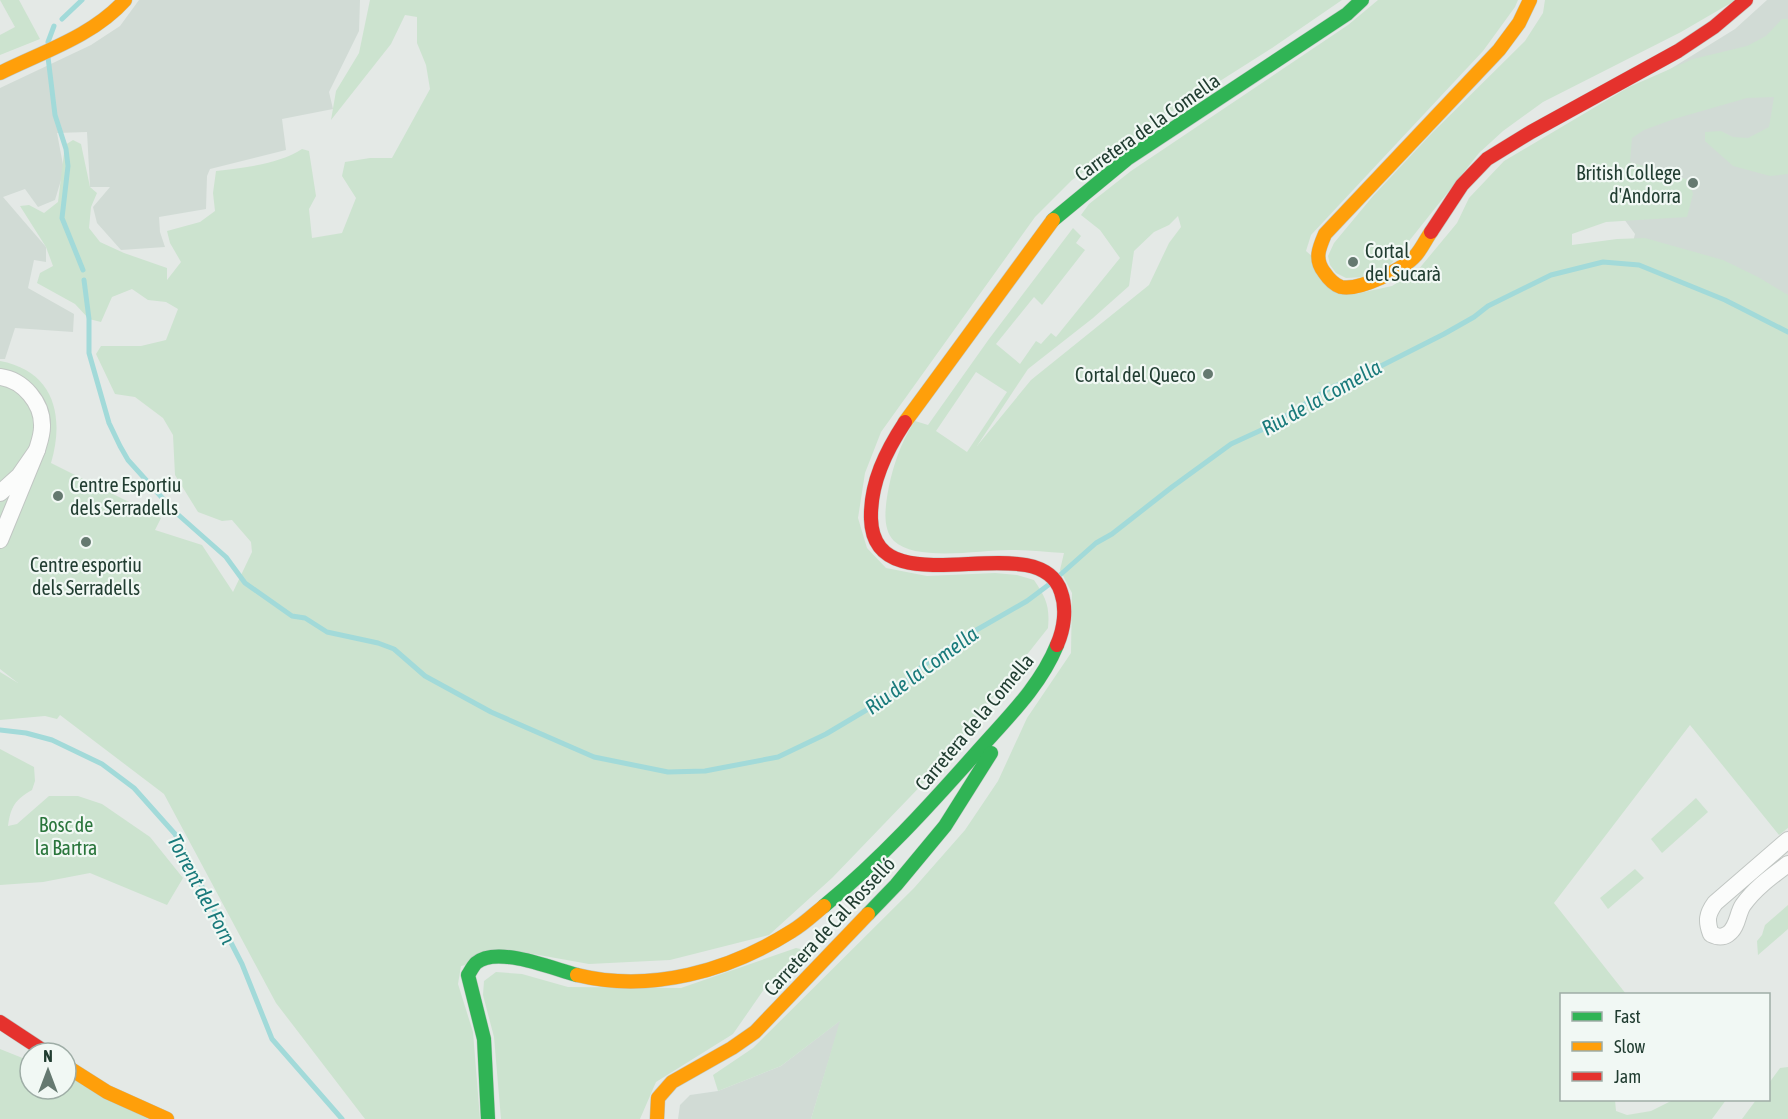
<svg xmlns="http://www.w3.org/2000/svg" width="1788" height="1119" font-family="'Asap Condensed',sans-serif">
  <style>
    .built { fill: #d1dbd5 }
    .green { fill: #cce3cf; fill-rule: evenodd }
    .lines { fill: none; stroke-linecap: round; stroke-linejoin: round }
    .stream { stroke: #a2dad9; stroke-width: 5 }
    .street-casing { stroke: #c1c6c3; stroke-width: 18 }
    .fast-casing { stroke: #bfc7c3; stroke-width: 15 }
    .slow-casing { stroke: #bfc7c3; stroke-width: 15 }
    .jam-casing { stroke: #bfc7c3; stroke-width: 15 }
    .street { stroke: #fbfcfb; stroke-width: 16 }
    .fast { stroke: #30b455; stroke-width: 14 }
    .slow { stroke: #ff9f0a; stroke-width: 14 }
    .jam { stroke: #e5322d; stroke-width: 14 }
    .poi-dot { fill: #657970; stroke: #f1f8f4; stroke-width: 2 }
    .labels { text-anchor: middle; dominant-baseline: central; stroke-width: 4.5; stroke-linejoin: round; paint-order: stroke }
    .street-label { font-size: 20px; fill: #213d31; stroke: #f1f8f4 }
    .poi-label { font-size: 20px; fill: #213d31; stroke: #f1f8f4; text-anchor: end }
    .park-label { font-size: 20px; fill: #29753b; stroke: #f1f8f4 }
    .water-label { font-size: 21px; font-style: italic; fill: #197a7b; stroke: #f1f8f4 }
  </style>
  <rect width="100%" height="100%" fill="#e4e9e6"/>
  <!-- built -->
  <g class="built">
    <path d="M139 0H360L359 31 329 92 333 109 282 119 286 150 210 169 207 176 206 209 159 217 160 232 165 247 121 250 97 223 93 207 110 187H90L87 132 57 133 64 170 55 200 38 207 25 189 3 197 46 247V262L34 260 28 288 74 314 73 332 15 328 5 359H0V88L91 45 120 26Z"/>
    <path d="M1767 0H1788V315L1632 246 1635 234 1560 132 1625 97 1735 29Z"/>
    <path d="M841 1020 811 1119H678L680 1105 690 1095 718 1091 781 1066Z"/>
  </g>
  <!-- green -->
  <g class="green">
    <path d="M0 0H19L40 39 0 55V35L15 27Z"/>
    <path d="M370 0H1342L1272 48 1149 126 1072 180 1035 217 881 432 865 473 858 518 867 548 886 568 927 576 995 573 1017 575 1034 580C1046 598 1050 606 1048 628L935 771 832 878 769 935 670 960 589 964 522 952 461 966 458 984 473 1032 480 1119H365L276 1003 164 794 60 715 57 719 45 716 0 720V672L18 683 0 669V361C54 371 65 416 51 463L161 518 155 530 202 545 233 592 252 552 251 542 232 520 222 521 198 512 175 475 173 435 163 418 135 397 115 394 96 354 101 346H141L166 340 178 309 166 302 148 300 132 289 112 297 101 322 89 319 75 304 37 283 40 273 53 266 46 247 20 206 29 205 44 213 58 202 65 145 73 140 81 144 90 187 97 193 91 207 89 228 100 242 124 253 167 268V280L181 262 170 243 167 231 200 222 215 211 213 193 216 171C242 168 280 164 302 149L309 151 316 196 309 209 312 238 342 233 356 198 342 176 345 162 370 158H392L430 89 426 65 417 43V17L405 15 391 44 331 120 336 91 359 53Z"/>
    <path d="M1378 0H1518L1515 7 1483 51 1311 235 1306 251 1355 294 1392 286 1418 270 1457 223 1469 198 1504 161 1629 87 1693 59 1747 46 1766 36 1782 19H1788V174L1770 176 1733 166 1705 141V132L1721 131 1733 137 1748 138 1769 127 1774 97 1747 98 1674 119 1644 130 1632 138 1630 162 1689 180 1693 194 1687 217 1606 222 1572 234V245L1617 239 1645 238 1723 260 1758 277 1788 295V828L1779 835 1690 725 1554 903 1626 994H1562V1100H1615L1616 1111 1627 1115 1651 1111 1673 1100H1726L1712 1119H811L840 1021 781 1066 718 1091 713 1075 753 1048 914 888 965 830 998 781 1027 718 1071 653 1072 593 1060 570 1064 553C1046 552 1028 550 1010 550 980 550 916 562 894 541 883 530 885 511 887 497 891 472 900 442 915 421L928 425 989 339 1073 228 1081 236 1076 243 1085 250 1042 305 1034 297 996 344 1020 364 1036 341 1041 344 1051 333 1056 337 1120 258 1100 230 1081 215 1089 204 1131 171 1348 25ZM1178 216 1181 227 1169 243 1149 285 1031 380 977 446 1028 369 1093 318 1129 286 1134 251 1154 232 1169 225ZM976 372 1007 392 967 452 936 431Z"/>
    <path d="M1545 0H1736L1681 32 1543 102 1503 131 1479 153 1390 265 1364 277 1346 278 1336 273 1330 265 1328 256 1334 243 1373 196 1433 132 1525 41 1543 13Z"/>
    <path d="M0 749 34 767 35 781 32 790C15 800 11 806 8 826L17 824 49 796H78L102 804 150 837 183 878 167 905 90 873 43 882 0 885Z"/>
    <path d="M1696 798 1708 812 1662 853 1651 839Z"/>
    <path d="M1635 869 1644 878 1608 909 1600 898Z"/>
    <path d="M1788 905V929L1758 955 1757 941 1762 935 1765 925Z"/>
    <path d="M796 948 809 951 767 985 733 1034 656 1082 640 1119H501L494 1037 483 995 484 981 496 972 522 974 568 987 681 988Z"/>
    <path d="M0 1049 30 1061V1089H66V1075L148 1119H0Z"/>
    <path d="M1788 1067V1119H1742L1756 1100H1768L1769 1083 1780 1068Z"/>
  </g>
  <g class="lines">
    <!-- stream -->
    <g class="stream">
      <path d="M62 19 82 0"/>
      <path d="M48 42 54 26"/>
      <path d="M48 57 55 115 66 149 68 166 62 218 83 270"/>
      <path d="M84 280 89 319V353L109 423 120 446 128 460 174 511 226 557 245 583 292 616 305 618 327 632 378 643 394 649 425 676 491 712 594 757 668 772 705 771 778 757 826 734 895 693 920 668 966 636 1027 601 1051 583"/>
      <path d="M1060 575 1096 543 1112 534 1172 487 1231 444 1268 427 1332 387 1365 374 1444 334 1474 317 1488 306 1551 275 1603 262 1639 265 1725 300 1788 332"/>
      <path d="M0 730 26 733 52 740 102 764 134 788 175 834 242 964 272 1039 342 1119"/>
    </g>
    <defs>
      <g id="street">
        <path d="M0 377C23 380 43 403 42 427 42 435 39 443 37 450"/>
        <path d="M0 493 19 476 37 450 0 540"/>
        <path d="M1788 840 1715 903C1707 914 1706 921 1711 934 1717 937 1722 938 1728 934 1738 927 1737 914 1743 905 1755 888 1772 876 1788 864"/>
      </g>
      <g id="fast">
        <path d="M1053 220 1127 159 1347 14 1362 0"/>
        <path d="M824 906C881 859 929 806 977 752 1006 719 1040 687 1057 645"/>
        <path d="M868 914 896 885 945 826 991 753"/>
        <path d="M488 1119 484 1039 468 975C470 972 473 966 476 963 497 945 553 969 577 975"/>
      </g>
      <g id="slow">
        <path d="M0 73C42 52 93 36 125 0"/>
        <path d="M1431 232C1426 239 1422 248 1416 255 1404 269 1359 291 1341 287 1335 285 1328 278 1324 272 1314 259 1319 248 1325 234L1499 50 1519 23 1530 0"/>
        <path d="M905 422 1053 220"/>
        <path d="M577 975C651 993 729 971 792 931 804 924 814 914 824 906"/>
        <path d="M66 1066 107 1092 167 1119"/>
        <path d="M657 1119 658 1098 672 1082 732 1048 755 1032 868 914"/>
      </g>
      <g id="jam">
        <path d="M1431 232 1462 185 1487 159 1531 132 1678 51 1714 27 1746 0"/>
        <path d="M905 422C886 451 870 483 871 519 874 612 1039 523 1061 592 1067 609 1064 629 1057 645"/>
        <path d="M0 1022 47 1053"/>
      </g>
    </defs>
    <!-- street casing -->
    <use href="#street" class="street-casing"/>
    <!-- fast casing -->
    <use href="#fast" class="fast-casing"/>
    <!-- slow casing -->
    <use href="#slow" class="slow-casing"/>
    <!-- jam casing -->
    <use href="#jam" class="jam-casing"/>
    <!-- street -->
    <use href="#street" class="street"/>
    <!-- fast -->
    <use href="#fast" class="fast"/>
    <!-- slow -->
    <use href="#slow" class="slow"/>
    <!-- jam -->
    <use href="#jam" class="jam"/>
  </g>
  <!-- markers -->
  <g class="poi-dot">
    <circle cx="1693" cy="183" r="6"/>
    <circle cx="1353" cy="262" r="6"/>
    <circle cx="1208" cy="374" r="6"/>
    <circle cx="58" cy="496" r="6"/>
    <circle cx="86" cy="542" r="6"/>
  </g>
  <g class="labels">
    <!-- street labels -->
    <g class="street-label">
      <text transform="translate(1147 127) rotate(-35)">Carretera de la Comella</text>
      <text transform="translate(974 722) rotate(-50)">Carretera de la Comella</text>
      <text transform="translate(829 926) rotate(-47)">Carretera de Cal Rosselló</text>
    </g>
    <!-- poi labels -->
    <g class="poi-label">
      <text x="1681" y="172">British College<tspan x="1681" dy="23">d'Andorra</tspan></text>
      <text x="1365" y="250" text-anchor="start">Cortal<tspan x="1365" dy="23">del Sucarà</tspan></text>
      <text x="1196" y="374">Cortal del Queco</text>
      <text x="70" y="484" text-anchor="start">Centre Esportiu<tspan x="70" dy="23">dels Serradells</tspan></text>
      <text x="86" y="564" text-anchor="middle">Centre esportiu<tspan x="86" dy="23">dels Serradells</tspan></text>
    </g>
    <!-- park labels -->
    <g class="park-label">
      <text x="66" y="824">Bosc de<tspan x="66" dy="23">la Bartra</tspan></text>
    </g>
    <!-- water labels -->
    <g class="water-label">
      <text transform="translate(1321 397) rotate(-29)">Riu de la Comella</text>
      <text transform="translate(921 670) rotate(-36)">Riu de la Comella</text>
      <text transform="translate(202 889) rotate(62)">Torrent del Forn</text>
    </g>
  </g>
  <!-- legend -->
  <rect x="1560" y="993" width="210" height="108" fill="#f1f8f4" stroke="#9eada6" stroke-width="1.5"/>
  <rect x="1572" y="1012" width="30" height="9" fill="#30b455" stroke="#9eada6" stroke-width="1.5"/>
  <text x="1614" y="1023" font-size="18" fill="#213d31">Fast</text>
  <rect x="1572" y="1042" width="30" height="9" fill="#ff9f0a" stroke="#9eada6" stroke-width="1.5"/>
  <text x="1614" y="1053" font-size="18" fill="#213d31">Slow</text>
  <rect x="1572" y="1072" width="30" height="9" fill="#e5322d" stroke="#9eada6" stroke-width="1.5"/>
  <text x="1614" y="1083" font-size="18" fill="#213d31">Jam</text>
  <!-- north arrow -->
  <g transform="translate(48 1071)"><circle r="28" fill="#f1f8f4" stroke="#9eada6" stroke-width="1.5"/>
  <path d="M0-4.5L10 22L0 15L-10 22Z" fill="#657970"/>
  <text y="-9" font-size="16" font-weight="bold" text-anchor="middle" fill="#213d31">N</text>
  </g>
</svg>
